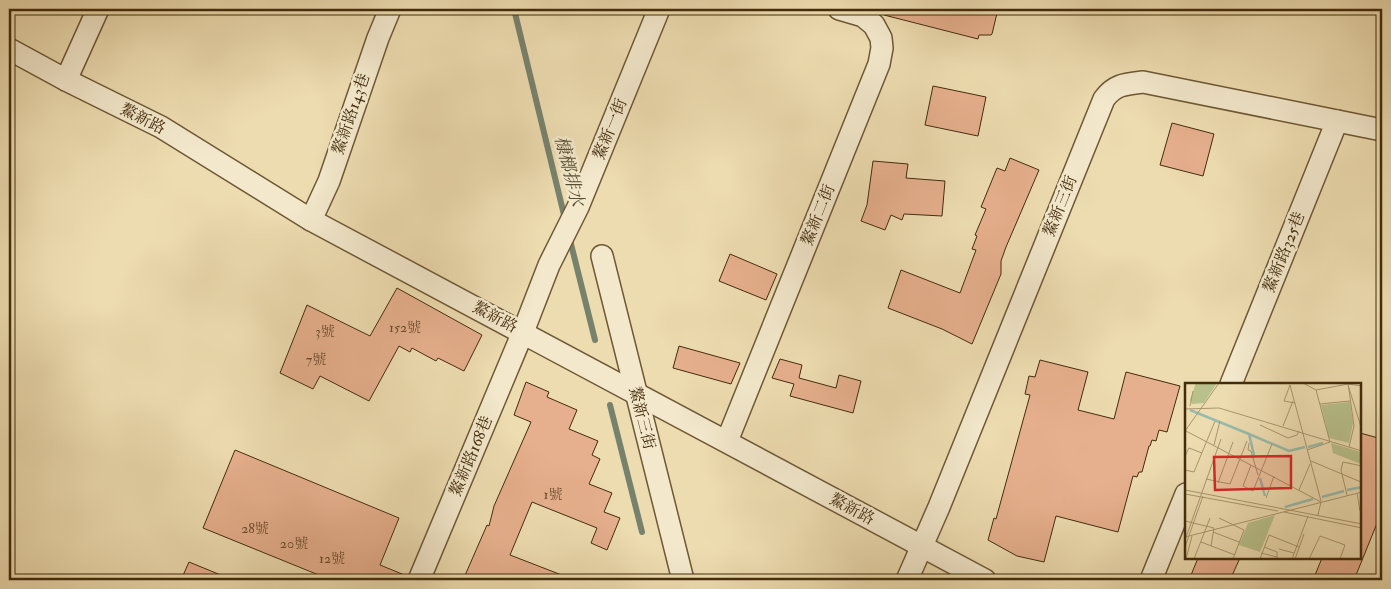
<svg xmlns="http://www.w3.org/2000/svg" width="1391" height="589" font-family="'IM FELL Double Pica','Noto Serif TC',serif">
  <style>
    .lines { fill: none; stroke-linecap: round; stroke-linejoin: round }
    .stream { stroke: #77826d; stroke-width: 6 }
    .building { fill: #e6af8d; stroke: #432c0c }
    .minor-casing { stroke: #6e5835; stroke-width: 24 }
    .minor { stroke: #f3e8cc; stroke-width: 21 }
    .labels { text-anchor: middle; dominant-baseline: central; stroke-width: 5; stroke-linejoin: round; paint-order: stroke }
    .number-label { font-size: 14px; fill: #6c4d2c }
    .street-label { font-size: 16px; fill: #432c0c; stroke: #f3e8cc }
    .water-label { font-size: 18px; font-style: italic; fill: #585034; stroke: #f3e8cc }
    .inset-river { fill: none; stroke: #99bbae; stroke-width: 2.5 }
    .inset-road { fill: none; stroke: #a9966e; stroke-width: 1 }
    .view { fill: #d62828; fill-opacity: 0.15; stroke: #d62828; stroke-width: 2.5 }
    .inset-edge { fill: none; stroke: #432c0c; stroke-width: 2.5 }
  </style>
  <rect width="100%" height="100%" fill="#eddcb0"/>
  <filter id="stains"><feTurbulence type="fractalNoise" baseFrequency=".004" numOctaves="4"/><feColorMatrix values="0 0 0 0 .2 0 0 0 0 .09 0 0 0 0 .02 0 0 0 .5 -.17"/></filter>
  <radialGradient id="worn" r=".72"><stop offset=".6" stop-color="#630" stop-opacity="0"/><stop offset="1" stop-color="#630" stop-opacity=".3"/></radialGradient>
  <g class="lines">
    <!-- stream -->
    <g class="stream">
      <path d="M514 9 565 219"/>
      <path d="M569 236 595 340"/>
      <path d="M610 405 642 532"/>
    </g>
  </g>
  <!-- building -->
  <g class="building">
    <path d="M885 9H998L992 34 991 35H979L978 39 884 15Z"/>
    <path d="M933 86 986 97 978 136 925 125Z"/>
    <path d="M1172 123 1214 134 1203 176 1160 165Z"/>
    <path d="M1010 158 1039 170 1006 247 1001 261V274L972 344 942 329 888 308 901 270 960 293 976 250 972 249 977 236 975 235 986 209 981 207 997 168 1005 171Z"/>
    <path d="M873 161 908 164 906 178 945 181 942 216 904 214 902 220 891 215 885 230 861 221 867 205Z"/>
    <path d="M730 254 777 274 766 300 719 281Z"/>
    <path d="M397 288 482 335 464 371 438 358 436 361 412 348 410 352 399 346 369 401 320 376 313 389 280 373 307 305 370 336Z"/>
    <path d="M679 346 740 363 731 384 673 368Z"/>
    <path d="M780 359 802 365 799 378 836 388 839 375 861 381 853 413 790 396 794 384 772 378Z"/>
    <path d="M1040 360 1088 372 1078 410 1114 419 1126 372 1180 386 1167 432 1159 430 1156 441 1152 440 1150 446H1149L1142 472H1139L1137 477 1133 476 1118 532 1056 516 1044 562 1017 556 988 540 994 518 996 519 1030 395 1025 394 1029 376 1035 377Z"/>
    <path d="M526 382 549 392 547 397 577 410 569 429 598 441 592 455 600 459 589 484 612 493 604 512 620 518 607 550 591 543 597 528 532 502 510 555 572 579V580H463L487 525 489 526 494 506 531 422 514 415Z"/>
    <path d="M1360 433 1382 439V511L1354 580H1313L1322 558H1360Z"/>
    <path d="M235 450 399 518 380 565 407 576V580H331L203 528Z"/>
    <path d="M1198 558H1240L1230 580H1189Z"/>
    <path d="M189 562 233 580H181Z"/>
  </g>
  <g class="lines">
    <defs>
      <g id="minor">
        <path d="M9 49 66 80 161 127 311 220 985 580"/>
        <path d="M66 80 98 9"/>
        <path d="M311 220 329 181 378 38 390 9"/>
        <path d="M602 256 683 580"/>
        <path d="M1231 384 1337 121"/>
        <path d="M727 441 879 64 882 48 881 38 874 25 863 16 839 9"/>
        <path d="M419 580 523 332 549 265 578 207 659 9"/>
        <path d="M907 580 939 507 1104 99C1115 84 1126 84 1143 82L1382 130"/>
        <path d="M1151 580 1186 494"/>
      </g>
    </defs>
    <!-- minor casing -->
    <use href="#minor" class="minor-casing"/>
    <!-- minor -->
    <use href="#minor" class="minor"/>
  </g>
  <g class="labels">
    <!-- number labels -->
    <g class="number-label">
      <text x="405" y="327">152號</text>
      <text x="325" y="331">3號</text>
      <text x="316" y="359">7號</text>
      <text x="553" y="494">1號</text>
      <text x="255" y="528">28號</text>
      <text x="294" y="543">20號</text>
      <text x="332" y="558">12號</text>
    </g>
    <!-- street labels -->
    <g class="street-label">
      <text transform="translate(351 114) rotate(-71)">鰲新路143巷</text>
      <text transform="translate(143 119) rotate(27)">鰲新路</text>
      <text transform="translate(610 129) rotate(-68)">鰲新一街</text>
      <text transform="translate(1060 206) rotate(-68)">鰲新三街</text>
      <text transform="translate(818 215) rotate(-68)">鰲新二街</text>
      <text transform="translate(1284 252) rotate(-68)">鰲新路325巷</text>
      <text transform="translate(495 317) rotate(28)">鰲新路</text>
      <text transform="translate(642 418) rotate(76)">鰲新三街</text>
      <text transform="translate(471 456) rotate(-67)">鰲新路168巷</text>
      <text transform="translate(852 509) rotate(28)">鰲新路</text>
    </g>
    <!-- water labels -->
    <g class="water-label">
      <text transform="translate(569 171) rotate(76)">槺榔排水</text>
    </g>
  </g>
  <!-- overview -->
  <g transform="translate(1185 383)">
    <rect width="176" height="176" fill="#eddcb0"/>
    <path d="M11 0H32L19 20 7 21 5 17ZM165 19 168 40 164 60 144 55 136 22ZM146 60 176 69V81L148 70ZM90 132 75 169 54 162 63 140Z" fill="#b8c08b"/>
    <path class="inset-river" d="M5 27 64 51 69 72M64 51 104 68 120 64M123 64 138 60M75 95 80 113M162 107 177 104M137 114 159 108M100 124 128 116"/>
    <path class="inset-road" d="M118 0 131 7 163 1 177 3M163 0 169 43 164 64M105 2 136 118M105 2 99 18 110 20M163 2 177 47M131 7 145 59M135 21 165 18M5 23 8 8M0 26 34 25 177 68M75 42 103 55 112 52 114 48M98 43 108 18M0 48 34 0M1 48 136 119 133 132M64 60 63 67 66 68 73 92M29 62 35 38M122 67 145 59M0 73 4 65 17 70M126 78 176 99M66 82 58 103 68 108 87 61M0 87 9 89 30 38M21 96 45 101 62 58M33 100 48 59M0 107 177 141M114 107 125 81M172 110 175 128M0 111 93 128M162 112 156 87 158 79 177 83M81 115 89 93M99 129 177 145M34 135 59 147 48 176M0 138 29 145 26 163M28 149 54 159M0 154 177 109M0 157 36 56M16 159 50 172M0 164 18 113M79 164 92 169V176M94 166 109 170M76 170 92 174M1 176 7 153M9 176 25 135M75 176 84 152 114 164M107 176 123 133M110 176 119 151M124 176 135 153 160 162 155 176"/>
    <path class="view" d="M106 73V105L30 107 29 74Z"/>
    <rect width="176" height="176" class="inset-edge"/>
  </g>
  <!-- margin -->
  <rect width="1391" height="589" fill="none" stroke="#eddcb0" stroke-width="30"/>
  <rect x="10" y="10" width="1371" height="569" fill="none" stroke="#432c0c" stroke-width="2.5"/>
  <rect x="15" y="15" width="1361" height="559" fill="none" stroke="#432c0c"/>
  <rect width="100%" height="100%" filter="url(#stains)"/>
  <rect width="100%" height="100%" fill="url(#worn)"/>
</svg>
